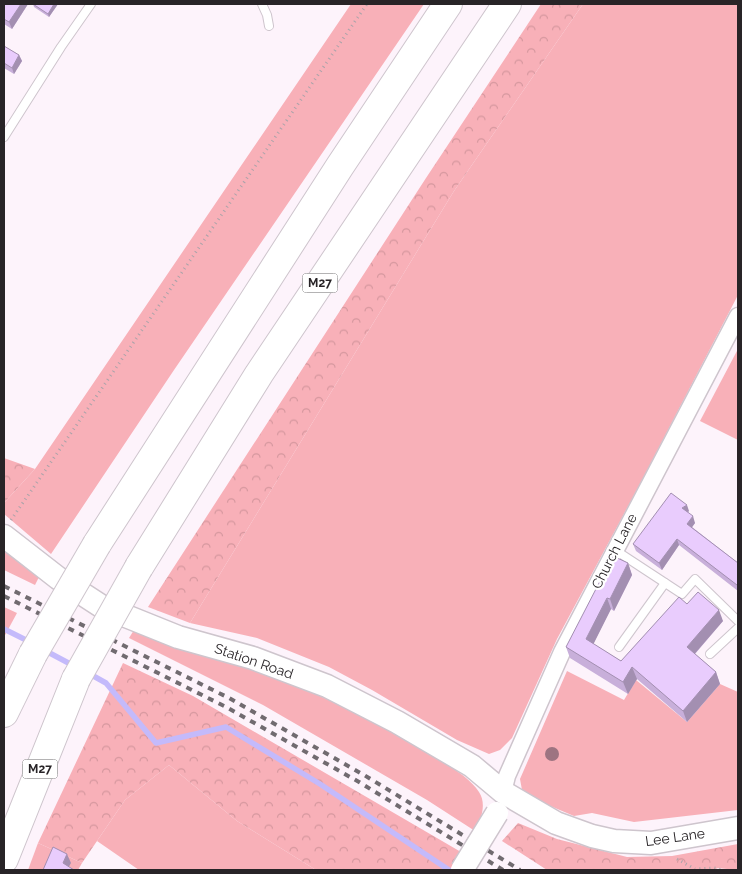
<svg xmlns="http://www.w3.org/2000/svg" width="742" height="874" font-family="Raleway,sans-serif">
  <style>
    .grass { fill: #f8b0b8 }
    .forest { fill: url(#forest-crowns) }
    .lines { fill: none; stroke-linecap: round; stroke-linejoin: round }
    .stream { stroke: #c4bafb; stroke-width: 5.5 }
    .lane-casing { stroke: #cec5cd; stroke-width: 10 }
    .street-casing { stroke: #cec5cd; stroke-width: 19 }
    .secondary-casing { stroke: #cec5cd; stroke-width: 25 }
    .highway-casing { stroke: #cec5cd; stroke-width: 30 }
    .path { stroke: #aaa3a9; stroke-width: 3; stroke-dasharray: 1 4; stroke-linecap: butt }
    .lane { stroke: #fff; stroke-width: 8 }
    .street { stroke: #fff; stroke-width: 16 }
    .secondary { stroke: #fff; stroke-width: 22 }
    .highway { stroke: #fff; stroke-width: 28 }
    .rail { stroke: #716b70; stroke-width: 4; stroke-dasharray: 6 6; stroke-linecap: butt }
    .secondary-bridge-casing { stroke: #cec5cd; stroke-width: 25; stroke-linecap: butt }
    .highway-bridge-casing { stroke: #cec5cd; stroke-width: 30; stroke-linecap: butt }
    .secondary-bridge { stroke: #fff; stroke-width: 22 }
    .highway-bridge { stroke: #fff; stroke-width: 28 }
    .tree { fill: #9d7481 }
    .wall { fill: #c8afda }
    .shaded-wall { fill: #a38fb1 }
    .building { fill: #e9ccfd; stroke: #a38fb1 }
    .labels { text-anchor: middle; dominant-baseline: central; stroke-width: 4.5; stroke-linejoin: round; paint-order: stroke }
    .shield { fill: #fff; stroke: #686668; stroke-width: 1 }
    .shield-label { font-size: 12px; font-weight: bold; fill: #282427 }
    .street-label { font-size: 14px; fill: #282427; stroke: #fff }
  </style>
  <defs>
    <pattern id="forest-crowns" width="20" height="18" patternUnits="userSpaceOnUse" patternTransform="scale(1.25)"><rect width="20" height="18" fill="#f8b0b8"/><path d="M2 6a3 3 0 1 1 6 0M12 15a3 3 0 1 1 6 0" fill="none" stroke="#d5979e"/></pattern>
  </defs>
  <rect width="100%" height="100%" fill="#fdf3fb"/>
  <!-- grass -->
  <g class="grass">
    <path d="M351 4H424L174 370 51 554 4 514V503L35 469Z"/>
    <path d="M583 4H738V295L640 484 557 639 512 738 500 750 489 754 457 740 372 690 329 667 257 638 190 623 454 191Z"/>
    <path d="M738 349V440L700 421Z"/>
    <path d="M4 545 41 573 35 585 4 570Z"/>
    <path d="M4 607 17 613 4 637Z"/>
    <path d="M134 630C196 652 260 670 320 696 357 712 393 732 428 753 443 762 469 776 479 792 487 804 481 820 475 831L427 800 263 705 129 638Z"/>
    <path d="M567 671 624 700 636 680 687 722 720 684 738 692V810L634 822 592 813 574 816 529 797 522 790 520 779Z"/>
    <path d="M169 765 237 821 316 870H139L97 841 125 800Z"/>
    <path d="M38 843 82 863 78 870H28Z"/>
  </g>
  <!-- forest -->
  <g class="forest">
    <path d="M541 4H583L454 191 190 623 148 607 426 178Z"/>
    <path d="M4 458 35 469 4 503Z"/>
    <path d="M123 663 193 696 461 852 450 870H316L237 821 169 765 125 800 82 863 38 843Z"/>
    <path d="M518 823 557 839 627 857 672 856 738 844V870L716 868 719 870H547L502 841Z"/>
  </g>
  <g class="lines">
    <!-- stream -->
    <g class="stream">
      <path d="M4 629 32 643"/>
      <path d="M44 650 76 667"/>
      <path d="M88 673 106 683 156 743 226 727 320 784 449 870"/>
    </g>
    <defs>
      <g id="lane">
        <path d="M262 4 267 15 269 26"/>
        <path d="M4 137 61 47 91 4"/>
        <path d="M615 550 682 594 695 579 738 621"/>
        <path d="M619 647 665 583"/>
        <path d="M710 654 738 628"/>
      </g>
      <path id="street" d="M503 792 507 776 562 652 738 316"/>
      <path id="secondary" d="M4 536 58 578 101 606 178 637 253 658 327 686 397 722 472 766 503 792 556 823 592 836 614 841 651 843 738 828"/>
      <g id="highway">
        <path d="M97 544 340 166 448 4"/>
        <path d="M139 567 259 374 507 4"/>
        <path d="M4 713 33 654"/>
        <path d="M4 859 76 679"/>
      </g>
    </defs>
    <!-- lane casing -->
    <use href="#lane" class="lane-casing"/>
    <!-- street casing -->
    <use href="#street" class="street-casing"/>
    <!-- secondary casing -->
    <use href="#secondary" class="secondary-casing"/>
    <!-- highway casing -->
    <use href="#highway" class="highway-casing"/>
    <!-- path -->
    <g class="path">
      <path d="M11 520 367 4"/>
      <path d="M677 859 695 869 714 868 723 870"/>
    </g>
    <!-- lane -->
    <use href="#lane" class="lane"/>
    <!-- street -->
    <use href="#street" class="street"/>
    <!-- secondary -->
    <use href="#secondary" class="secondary"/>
    <!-- highway -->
    <use href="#highway" class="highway"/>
    <!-- rail -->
    <g class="rail">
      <path d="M4 586 229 698 364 775 520 870"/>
      <path d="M4 596 226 707 359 782 503 870"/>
    </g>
    <defs>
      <path id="secondary-bridge" d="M462 870 497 813"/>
      <g id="highway-bridge">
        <path d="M33 654 97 544"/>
        <path d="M76 679 139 567"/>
      </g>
    </defs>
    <!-- secondary-bridge casing -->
    <use href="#secondary-bridge" class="secondary-bridge-casing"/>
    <!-- highway-bridge casing -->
    <use href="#highway-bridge" class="highway-bridge-casing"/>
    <!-- secondary-bridge -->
    <use href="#secondary-bridge" class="secondary-bridge"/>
    <!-- highway-bridge -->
    <use href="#highway-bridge" class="highway-bridge"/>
  </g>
  <!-- trees -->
  <circle class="tree" cx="552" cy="754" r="7"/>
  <!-- wall -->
  <g class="wall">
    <path d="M5 4H28L12 29 4 24V5Z"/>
    <path d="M33 4H58L49 17 34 7Z"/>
    <path d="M4 46 19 55 22 61 14 74 4 68Z"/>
    <path d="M689 511 688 513 695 523 692 527 738 563V591L679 545 662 570 636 551 633 544Z"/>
    <path d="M628 563 632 575 614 611 611 609 593 644 621 661 687 604 723 621 695 654 716 672 720 684 687 722 637 679 628 694 570 658 566 647Z"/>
  </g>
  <!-- shaded-wall -->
  <g class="shaded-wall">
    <path d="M21 4H28L12 29 9 22Z"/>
    <path d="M54 4H58L49 17 48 14Z"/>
    <path d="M19 55 22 61 14 74 12 68Z"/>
    <path d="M687 505 689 511 685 515 682 508Z"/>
    <path d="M693 516 695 523 690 530 687 524Z"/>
    <path d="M677 539 679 545 662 570 659 563Z"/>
    <path d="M628 563 632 575 614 611 610 599Z"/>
    <path d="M607 598 611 609 590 651 586 639Z"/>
    <path d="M719 610 723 621 691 658 687 647Z"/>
    <path d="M632 667 637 679 628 694 623 682Z"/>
    <path d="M716 672 720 684 687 722 683 711Z"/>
    <path d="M67 854 71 863 67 870 63 863Z"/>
  </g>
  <!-- building -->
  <g class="building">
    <path d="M5 4H21L9 22 4 19V5Z"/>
    <path d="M33 4H54L48 14Z"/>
    <path d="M4 46 19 55 12 68 4 63Z"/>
    <path d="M671 493 687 505 682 508 693 516 687 524 738 563V583L737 585 677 539 659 563 633 544Z"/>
    <path d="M613 556 628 563 610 599 607 598 586 639 621 661 679 597 687 604 698 592 719 610 687 647 716 672 683 711 632 667 623 682 566 647Z"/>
    <path d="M53 847 67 854 63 863 74 870H43Z"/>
  </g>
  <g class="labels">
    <!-- shield labels -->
    <g class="shield">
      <rect x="302.5" y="273.5" width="35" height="19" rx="4"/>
      <rect x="22.5" y="759.5" width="35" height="19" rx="4"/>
    </g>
    <g class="shield-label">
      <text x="320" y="283">M27</text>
      <text x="40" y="769">M27</text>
    </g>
    <!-- street labels -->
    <g class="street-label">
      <text transform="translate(614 551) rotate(-63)">Church Lane</text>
      <text transform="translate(254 661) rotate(19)">Station Road</text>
      <text transform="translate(675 837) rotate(-8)">Lee Lane</text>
    </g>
  </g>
  <!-- border -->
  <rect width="742" height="874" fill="none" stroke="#282427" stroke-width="10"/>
</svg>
